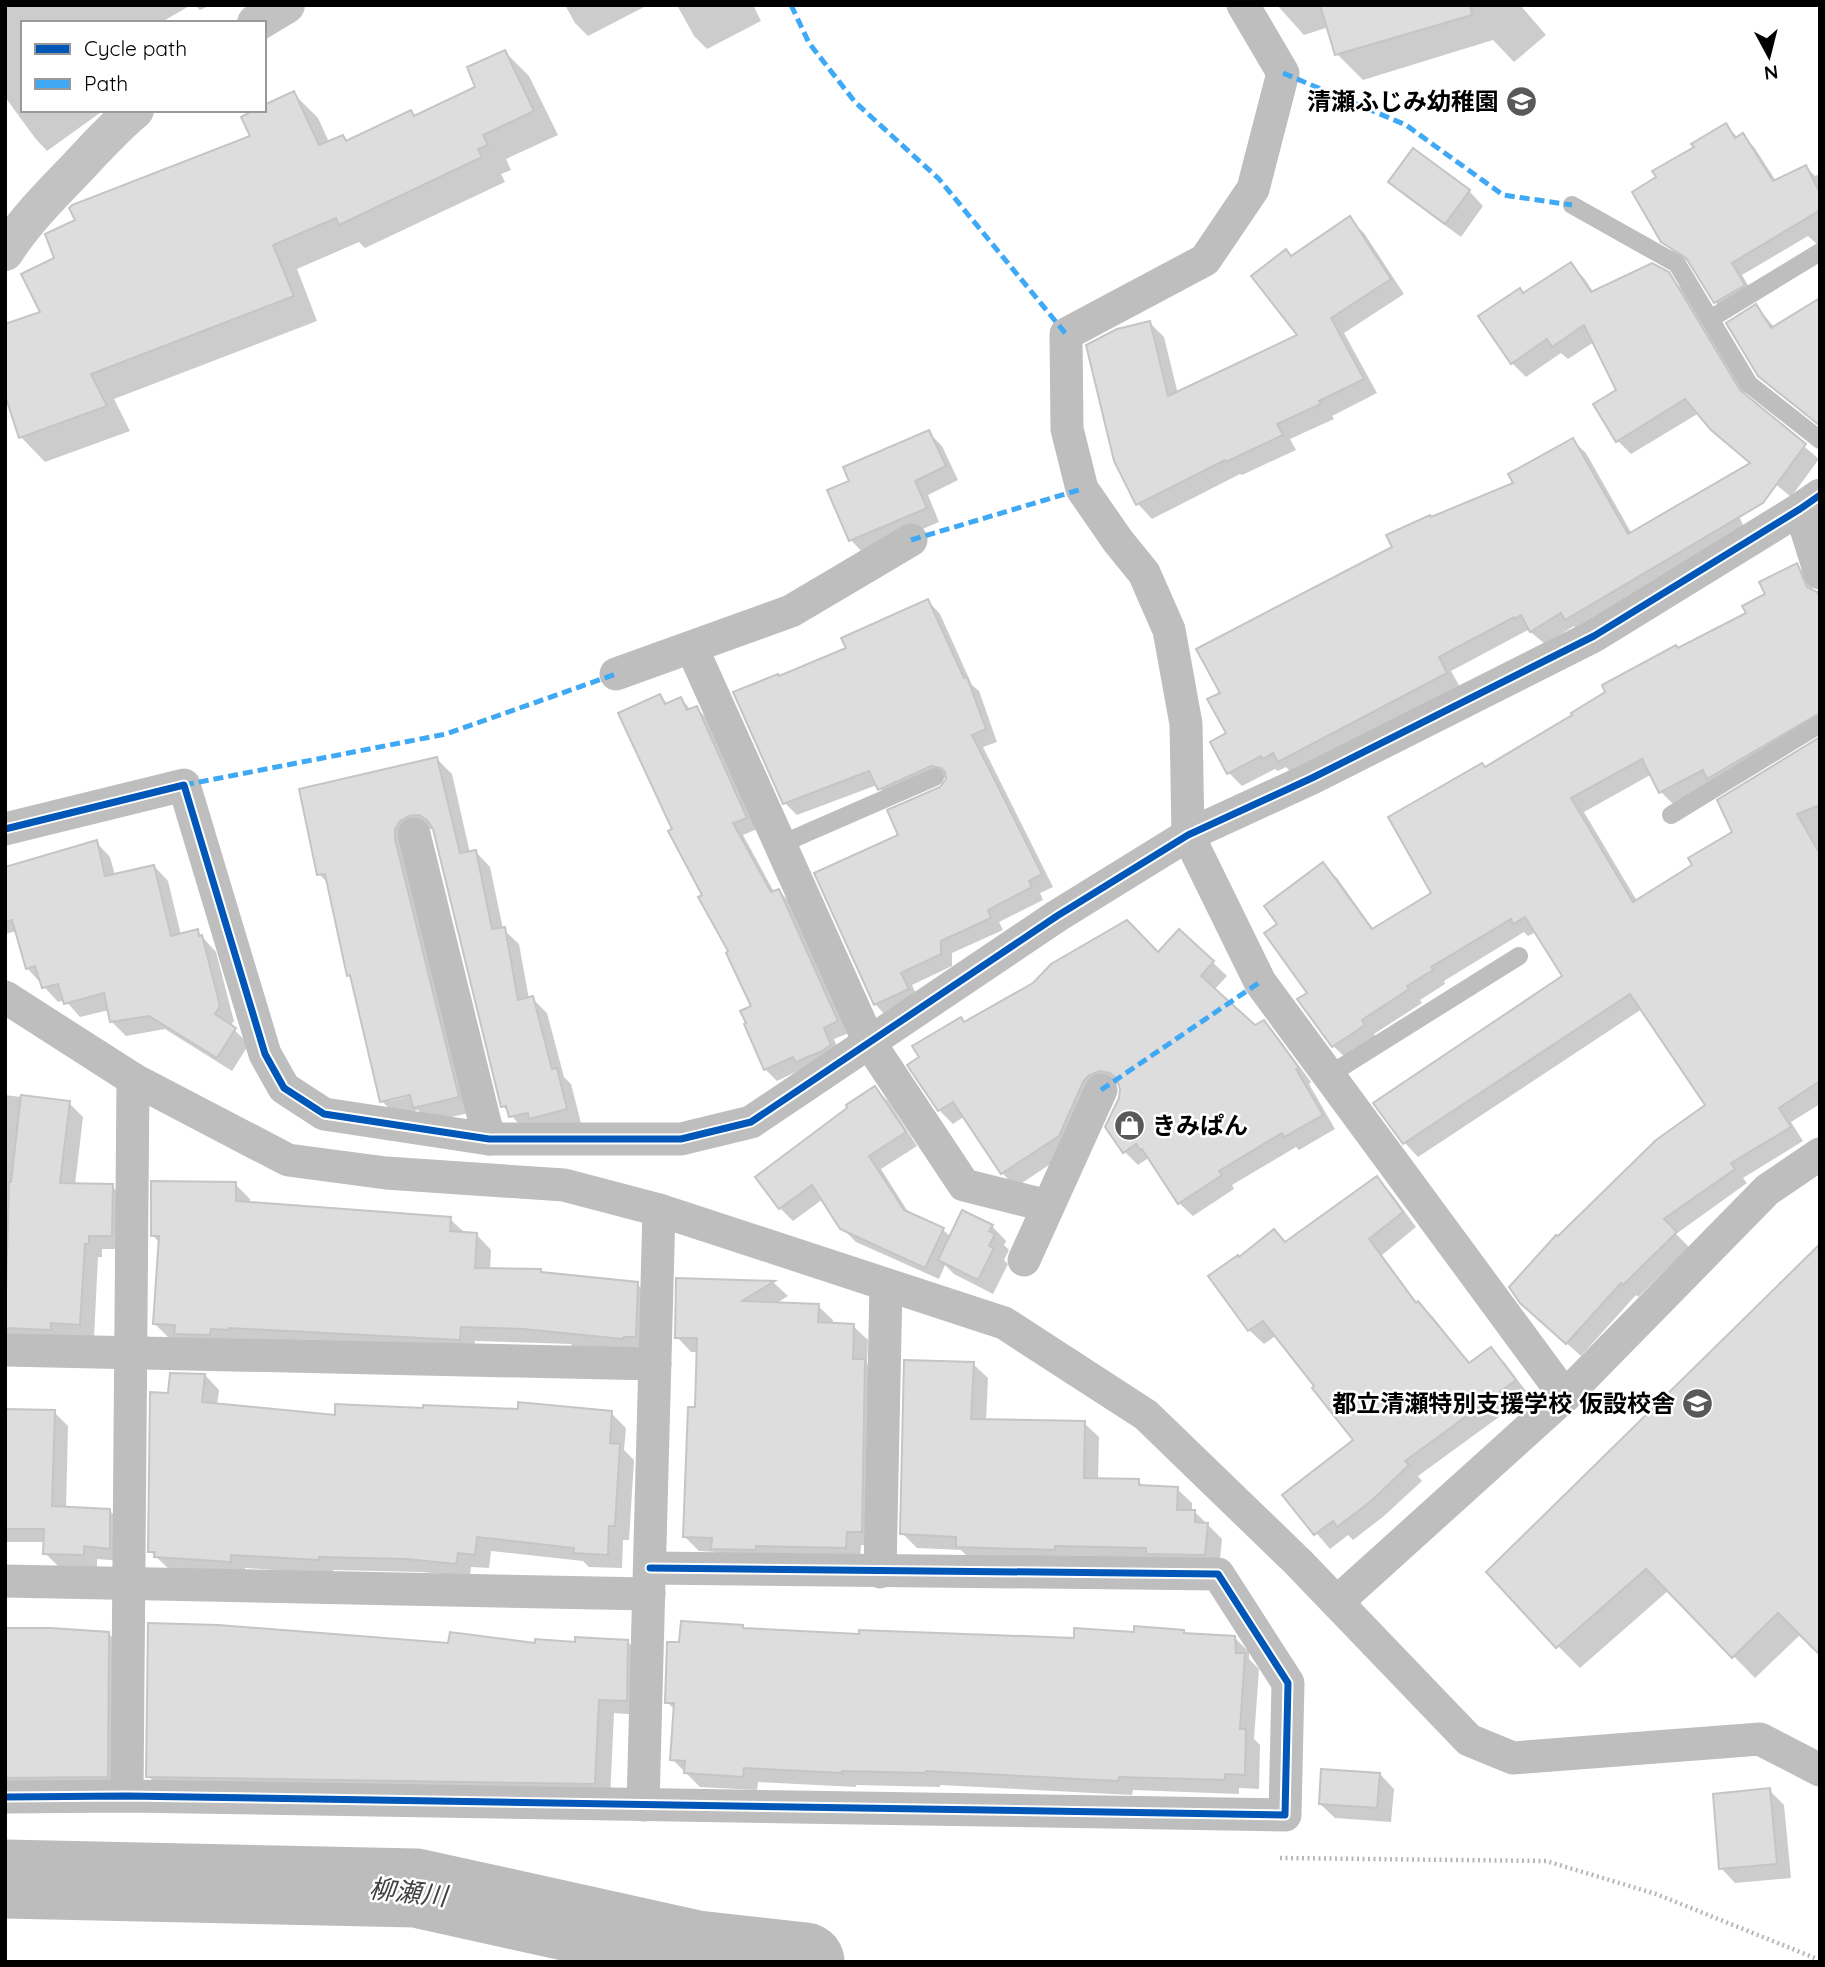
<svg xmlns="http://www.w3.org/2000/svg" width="1825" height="1967" font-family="Quicksand,'Noto Sans JP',sans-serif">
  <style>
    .shadow { fill: #0003; fill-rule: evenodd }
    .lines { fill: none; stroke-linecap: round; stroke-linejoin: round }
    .river { stroke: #bcbcbc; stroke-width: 79 }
    .building { fill: #ddd; stroke: #c5c5c5; stroke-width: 2 }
    .path { stroke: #b8b8b8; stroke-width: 4.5; stroke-dasharray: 2 3.5; stroke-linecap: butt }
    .lane { stroke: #bebebe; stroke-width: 18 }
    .street { stroke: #bebebe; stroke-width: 33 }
    .secondary { stroke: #c2c2c2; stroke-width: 38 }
    .quiet { stroke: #3fa9f5; stroke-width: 5; stroke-dasharray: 10 5; stroke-linecap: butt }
    .cycleway-casing { stroke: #fff; stroke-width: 11 }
    .cycleway { stroke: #0057b8; stroke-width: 7 }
    .labels { text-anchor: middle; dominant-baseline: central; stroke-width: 5; stroke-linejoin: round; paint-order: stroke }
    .poi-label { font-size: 24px; font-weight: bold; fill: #000; stroke: #fff; text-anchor: end }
    .water-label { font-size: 26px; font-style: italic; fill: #414141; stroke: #fff }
  </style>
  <rect width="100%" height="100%" fill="#fff"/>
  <!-- shadow -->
  <g class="shadow">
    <path d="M5 5H191L160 23H23V110H104L47 151 35 138 5 97Z"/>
    <path d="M195 5H211L200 10Z"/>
    <path d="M565 5H648L588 36 575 23Z"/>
    <path d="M677 5H753L761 21 707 49 694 36Z"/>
    <path d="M1277 5H1520L1546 35 1514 62 1493 40 1363 80 1337 54 1329 27 1304 35Z"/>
    <path d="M505 52 529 76 558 135 506 159 511 170 501 174 505 182 365 248 359 242 297 269 317 321 114 399 130 431 45 462 21 437 43 313 56 259 253 137 264 110 293 93 318 118 329 142 343 137 347 142 411 112 416 117 478 87Z"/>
    <path d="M1726 125 1738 138 1742 135 1754 147 1776 181 1806 167 1815 176 1820 174V245H1818L1808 236 1742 275 1755 297 1727 314 1715 302 1692 264 1676 254 1663 241 1658 178Z"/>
    <path d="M1391 181 1469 191 1483 206 1461 237 1405 196Z"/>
    <path d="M1349 219 1364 233 1404 294 1344 333 1377 393 1332 416 1334 419 1290 439 1296 450 1242 475 1240 474 1152 519 1138 504 1116 461 1150 323 1164 337 1178 394 1300 335 1291 257Z"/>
    <path d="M1570 264 1584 278 1594 293 1668 274 1682 289 1750 401 1819 459 1791 497 1727 443 1699 413 1631 454 1617 440 1618 391 1594 342 1568 359 1561 353 1526 377 1512 363 1524 295Z"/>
    <path d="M1820 300V426L1775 391 1759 375 1756 306 1775 328Z"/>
    <path d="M928 432 942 446 958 480 928 495 939 522 864 554 851 540 829 491 851 482Z"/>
    <path d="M1572 440 1586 453 1632 534 1731 498 1747 534 1580 633 1574 626 1545 644 1528 630 1451 671 1460 687 1293 775 1286 767 1278 771 1275 769 1242 786 1229 773 1228 734 1222 694 1516 484Z"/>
    <path d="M1796 565 1810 578 1814 593H1820V733L1674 805 1660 791 1652 774 1584 812 1637 901 1695 866 1734 833 1820 740V1104L1791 1122 1803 1141 1743 1178 1747 1183 1676 1234 1689 1247 1638 1297 1636 1295 1581 1356 1536 1316 1558 1239 1708 1106 1642 1009 1418 1157 1405 1143 1564 976 1536 932 1528 936 1524 932 1444 981 1445 984 1420 1000 1422 1003 1374 1034 1378 1040 1347 1059 1333 1046 1279 924 1323 865 1337 878 1374 930 1433 893 1485 768 1678 650 1748 614Z"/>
    <path d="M928 601 940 614 972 685 979 691 997 742 983 747 1053 887 1040 893 1043 900 999 922 1003 930 952 953V966L912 985 920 1002 887 1017 875 1004 900 836 949 779 944 778 891 801 877 785 797 815 785 803 780 678 848 649Z"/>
    <path d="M660 696 669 705 681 699 691 710 697 708 708 720 757 829 743 835 774 892 779 891 790 902 849 1033 834 1039 841 1057 804 1068 777 1081 765 1069 754 1006 674 830Z"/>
    <path d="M437 759 452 774 470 853 476 852 490 867 503 929 519 944 529 999 532 998 547 1013 564 1077 571 1084 581 1123 525 1131 503 1106 434 829 424 830 473 1112 429 1122 418 1110 396 1116 382 1101 353 979 349 975 330 885 319 874ZM418 1091V1094L390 1101V1098Z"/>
    <path d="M96 842 110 857 115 875 154 866 168 881 181 935 197 931 216 952 234 1021 230 1026 249 1044 232 1071 165 1029 126 1036 111 1021 109 1010 80 1017 65 1000 58 1002 27 968 17 931 5 934V869Z"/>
    <path d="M1180 931 1227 976 1214 990 1255 1028 1264 1022 1277 1036 1311 1082 1309 1084 1335 1129 1299 1150 1296 1147 1232 1185 1234 1189 1193 1216 1179 1203 1150 1157 1138 1165 1124 1151 1121 1085 1115 1084 1073 1149 1016 1187 1002 1173 965 1116 953 1124 939 1110 965 1024 1158 955Z"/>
    <path d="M875 1088 888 1101 917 1146 881 1169 910 1215 943 1230 951 1237 992 1226 1006 1241 1004 1245 1009 1250 1004 1260 1008 1264 993 1294 954 1274 945 1265 939 1279 856 1242 842 1228 823 1199 793 1221 780 1208Z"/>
    <path d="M5 1095 69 1103 83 1117 75 1185 112 1186 126 1200V1249H102V1257H98L94 1338 5 1339Z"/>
    <path d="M1376 1178 1391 1193 1416 1227 1382 1255 1418 1304 1433 1317 1470 1364 1491 1349 1505 1363 1529 1395 1418 1476 1422 1481 1384 1516 1353 1540 1348 1535 1330 1549 1285 1496 1355 1440 1277 1335 1264 1344 1249 1330 1240 1259 1286 1244Z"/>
    <path d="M235 1184 250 1199V1204L450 1219 466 1234 477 1235 491 1250 490 1270 637 1284 652 1299 637 1353 573 1347 571 1344 475 1341 474 1354 169 1338 154 1323 160 1243 153 1236Z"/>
    <path d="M1820 1246 1801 1634 1755 1678 1669 1590 1580 1668 1558 1646Z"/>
    <path d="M678 1280 774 1283 788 1296 775 1304 818 1306 833 1320 832 1325 853 1326 868 1340 867 1364 879 1376 875 1546 861 1545 860 1562 728 1563 716 1552 699 1551 685 1537 696 1408 698 1352H691L677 1337Z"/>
    <path d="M973 1364 988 1378 986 1421 1084 1423 1099 1437 1098 1480 1138 1481 1144 1487 1177 1489 1192 1503V1512H1195L1222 1539 1219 1569 972 1561 961 1550 917 1548 902 1533Z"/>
    <path d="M205 1375 219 1390 217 1405 337 1417 611 1413 626 1428 624 1450 634 1460 629 1540H623L622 1568 589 1567 583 1561 491 1551 489 1568 471 1567 470 1577 422 1572 333 1570V1574L245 1568V1576L171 1571 150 1551 170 1395Z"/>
    <path d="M5 1411 54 1412 68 1426 66 1509 109 1510 123 1524V1561L97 1559V1568L59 1567 45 1553V1542H5Z"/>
    <path d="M742 1626 746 1630 861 1636 1076 1640 1183 1631 1186 1635 1234 1637 1249 1652V1659L1259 1669 1254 1739 1260 1745 1259 1789 1239 1788V1794L1133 1790 1132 1795 940 1785V1787L856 1785V1787L758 1782 757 1790 700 1787 672 1759 675 1710 667 1702 681 1644Z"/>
    <path d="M5 1629 108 1633 122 1647 121 1790 5 1791Z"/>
    <path d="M627 1641 642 1656 641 1715 614 1713 610 1798 163 1791 148 1776 450 1645Z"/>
    <path d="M1380 1774 1394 1789 1391 1822 1335 1818 1320 1804Z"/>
    <path d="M1769 1790 1784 1805 1791 1878 1735 1883 1721 1868Z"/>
  </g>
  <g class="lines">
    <!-- river -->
    <path class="river" d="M5 1879 416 1888 697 1950 805 1962"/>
  </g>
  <!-- building -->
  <g class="building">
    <path d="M1320 5H1470L1472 15 1335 55Z"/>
    <path d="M505 50 534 111 483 135 488 145 478 149 482 157 339 225 336 218 273 245 294 296 91 374 107 406 19 438 5 395V324L40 312 21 274 54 258 45 234 75 220 69 208 72 205 250 136 241 117 254 110H264V105L294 91 319 145 343 135 346 141 411 110 414 116 475 87 467 67Z"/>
    <path d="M1726 123 1735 138 1743 133 1773 181 1806 165 1820 193V210L1732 263 1745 285 1714 303 1686 258 1661 242 1632 192 1656 177 1652 171 1694 147 1691 144Z"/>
    <path d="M1413 148 1470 190 1445 224 1388 182Z"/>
    <path d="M1350 216 1391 279 1331 318 1364 379 1319 401 1321 404 1277 424 1283 435 1226 462 1225 460 1136 505 1114 461 1086 345 1117 329 1150 321 1168 396 1297 335 1251 276 1286 249 1291 256Z"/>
    <path d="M1571 262 1591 292 1652 263 1669 272 1740 390 1806 444 1763 503 1565 620 1561 613 1530 632 1521 615 1515 619 1514 617 1439 657 1447 673 1278 762 1273 753 1263 759 1261 756 1227 774 1210 742 1226 733 1207 699 1220 693 1196 649 1392 547 1386 535 1430 515 1431 517 1513 483 1508 474 1573 438 1628 534 1750 463 1711 430 1685 399 1616 442 1593 404 1616 390 1584 325 1552 347 1547 339 1511 364 1478 316 1520 288 1523 293Z"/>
    <path d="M1820 298V425H1819L1758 376 1726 323 1756 304 1771 328Z"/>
    <path d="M929 430 946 466 915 481 927 508 849 541 827 490 849 481 843 467Z"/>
    <path d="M1797 563 1807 587 1817 592 1820 598V713L1707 779 1703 770 1659 793 1642 759 1571 798 1633 902 1692 865 1688 858 1732 832 1717 800 1820 737V805L1797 814 1820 854V1081L1779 1108 1791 1127 1731 1163 1735 1169 1664 1219 1677 1232 1623 1285 1621 1283 1566 1344 1520 1303 1509 1287 1556 1235 1558 1236 1656 1140 1705 1105 1630 994 1403 1144 1373 1103 1562 976 1525 917 1513 924 1511 919 1431 967 1433 970 1407 986 1409 989 1362 1020 1365 1025 1332 1047 1297 999 1307 993 1264 933 1277 924 1264 906 1323 862 1372 929 1431 893 1388 817 1482 763 1485 767 1572 715 1571 713 1605 692 1602 685 1676 645 1678 648 1746 613 1742 606 1765 594 1759 582Z"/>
    <path d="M928 599 964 678 967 677 986 729 972 735 1042 874 1029 881 1032 887 988 910 991 918 941 941V954L901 973 909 989 874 1005 814 873 898 835 887 810 940 787 946 779 945 772 941 768 931 766 878 790 869 771 783 804 733 692 778 674 779 676 846 648 841 638Z"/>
    <path d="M660 694 665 704 681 697 687 710 697 706 747 818 733 823 771 892 779 889 838 1021 824 1028 831 1045 822 1051 796 1062 793 1057 764 1070 744 1024 746 1023 740 1011 751 1006 726 953 728 951 698 897 702 895 668 831 672 829 618 713Z"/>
    <path d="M437 757 460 853 476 850 492 929 505 927 518 1000 533 996 552 1069 557 1068 567 1109 529 1119 528 1113 509 1117 506 1106 501 1107 433 829 427 820 419 815 409 816 400 821 395 829V839L459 1097 413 1108 410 1095 380 1102 350 975 347 976 325 874 317 875 299 789Z"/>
    <path d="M97 840 105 876 154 865 171 936 198 929 199 936 202 935 220 1006 215 1014 236 1028 217 1058 149 1016 110 1022 104 993 64 1004 58 984 42 988 35 966 26 969 12 920 5 922V867Z"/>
    <path d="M1127 920 1158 952 1179 929 1214 961 1201 976 1255 1025 1264 1020 1299 1068 1296 1069 1323 1115 1284 1137 1282 1133 1219 1171 1222 1175 1178 1204 1142 1149 1140 1150 1136 1144 1123 1153 1105 1127 1119 1098 1120 1089 1117 1079 1110 1073 1100 1071 1089 1075 1083 1082 1059 1136 1001 1174 953 1102 938 1111 907 1065 919 1057 912 1046 961 1017 964 1022 1033 983 1051 964Z"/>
    <path d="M875 1086 906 1132 869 1156 904 1210 944 1228 925 1268 840 1229 812 1185 779 1209 755 1177 847 1108 846 1105Z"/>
    <path d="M21 1095 70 1101 60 1183 113 1184 112 1236H89V1244H85L80 1325 51 1323V1330L5 1328 9 1182H11Z"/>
    <path d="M1377 1176 1403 1212 1369 1239 1416 1303 1418 1301 1469 1363 1491 1347 1516 1380 1405 1461 1409 1465 1370 1502 1337 1527 1333 1521 1314 1535 1282 1495 1353 1440 1312 1388 1314 1386 1263 1321 1248 1331 1208 1276 1238 1255 1239 1257 1274 1229 1285 1242Z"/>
    <path d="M151 1181 236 1182V1201L451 1217 450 1231 477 1233 475 1268 541 1269V1272L638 1282 636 1337H624L623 1339 523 1329 461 1327 460 1340 229 1328V1330L211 1329 210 1335 174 1334 175 1325 153 1324 159 1236H151Z"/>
    <path d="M962 1210 993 1225 989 1231 995 1234 989 1246 994 1248 978 1280 938 1260Z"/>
    <path d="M1820 1244V1655L1778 1613 1732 1658 1646 1569 1556 1648 1486 1572Z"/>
    <path d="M676 1278 775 1281 742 1301 819 1304 818 1322 854 1324 853 1359H865L862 1532H847L846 1548 756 1546V1550L711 1549 712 1538 683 1537 688 1407H695L697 1338H675Z"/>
    <path d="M904 1360 974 1362 971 1419 1085 1421 1084 1478 1139 1479V1485L1178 1487 1177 1510H1195V1522L1208 1523 1205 1555 1146 1554V1548L1055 1546V1550L956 1547V1537L900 1534Z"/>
    <path d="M170 1373 205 1374 202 1402 335 1415V1404L423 1408V1405L518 1409V1402L612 1411 610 1443 620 1444 615 1526H609L608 1555 573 1553 574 1548 477 1537 475 1555 458 1553 456 1564 406 1559 319 1557V1560L231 1555V1562L154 1557 155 1552H148L150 1392 168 1393Z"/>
    <path d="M5 1409 55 1410 52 1506 110 1509V1549L84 1546V1555L43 1554 44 1529H5Z"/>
    <path d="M681 1621 743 1625V1628L859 1634V1630L1074 1638V1628L1134 1632V1626L1184 1630V1633L1235 1636 1236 1653H1245L1240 1729H1246L1245 1775 1225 1774V1780L1119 1777 1118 1781 926 1771V1773L842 1771V1773L744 1768 743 1777 684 1773 685 1761 670 1760 674 1703H665L667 1642H679Z"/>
    <path d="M148 1623 218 1625 448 1643 450 1632 535 1643V1639L575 1642V1637L628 1640 627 1701 599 1700 595 1784 146 1777Z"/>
    <path d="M6 1628H51L109 1632 108 1777 5 1778Z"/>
    <path d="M1321 1769 1380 1773 1377 1808 1319 1804Z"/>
    <path d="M1770 1788 1777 1864 1719 1869 1713 1794Z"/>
  </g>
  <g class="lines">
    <!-- path -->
    <path class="path" d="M1280 1858 1546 1861 1656 1894 1820 1960"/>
    <!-- lane -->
    <g class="lane">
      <path d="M1572 205 1677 264 1749 384 1820 440"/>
      <path d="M1710 319 1820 252"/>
      <path d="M1671 815 1820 724"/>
      <path d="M779 845 935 777"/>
      <path d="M1329 1075 1519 956"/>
    </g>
    <!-- street -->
    <g class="street">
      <path d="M1243 5 1283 73 1253 189 1205 260 1066 334 1067 429 1082 489 1118 541 1144 573 1169 630 1186 724 1188 835 1260 982 1565 1396"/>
      <path d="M1800 509 1820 573"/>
      <path d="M692 648 869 1042 964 1185 1048 1206"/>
      <path d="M616 674 791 611 911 540"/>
      <path d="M5 829 184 785 265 1054 284 1088 324 1114 489 1139H681L751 1122 1057 916 1188 835 1312 778 1594 636 1800 509 1820 495"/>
      <path d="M414 834 489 1139"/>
      <path d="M5 997 133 1079 288 1160 386 1173 564 1185 659 1210 1004 1323 1146 1415 1298 1562 1469 1740 1513 1758 1760 1739 1820 1770"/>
      <path d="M1024 1260 1101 1090"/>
      <path d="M5 1350 655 1364"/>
      <path d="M880 1572 886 1285"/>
      <path d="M5 1581 649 1594"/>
      <path d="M1337 1602 1565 1396 1767 1190 1820 1154"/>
      <path d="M127 1796 133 1079"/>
      <path d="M5 1797 127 1796 1285 1815 1288 1683 1218 1574 650 1568"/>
      <path d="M643 1805 659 1210"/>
    </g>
    <!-- secondary -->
    <g class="secondary">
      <path d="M256 23 286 5"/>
      <path d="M5 252C23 223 49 197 73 172 93 151 112 129 135 110"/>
    </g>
    <!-- quiet -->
    <g class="quiet">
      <path d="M791 5 809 43 855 102 939 179 1066 334"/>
      <path d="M1283 73 1406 125 1503 195 1572 205"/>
      <path d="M911 540 1082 489"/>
      <path d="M184 785 446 734 616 674"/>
      <path d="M1101 1090 1260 982"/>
    </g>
    <defs>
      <g id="cycleway">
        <path d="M5 829 184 785 265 1054 284 1088 324 1114 489 1139H681L751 1122 1057 916 1188 835 1312 778 1594 636 1800 509 1820 495"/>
        <path d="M5 1797 127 1796 1285 1815 1288 1683 1218 1574 650 1568"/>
      </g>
    </defs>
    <!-- cycleway casing -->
    <use href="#cycleway" class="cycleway-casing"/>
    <!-- cycleway -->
    <use href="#cycleway" class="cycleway"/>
  </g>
  <!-- icons -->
  <defs>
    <symbol id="school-disc" viewBox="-11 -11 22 22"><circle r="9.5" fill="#595959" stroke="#fff"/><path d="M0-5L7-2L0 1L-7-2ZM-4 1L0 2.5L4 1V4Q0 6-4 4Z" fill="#fff"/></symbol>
    <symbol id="shop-disc" viewBox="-11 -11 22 22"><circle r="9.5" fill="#595959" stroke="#fff"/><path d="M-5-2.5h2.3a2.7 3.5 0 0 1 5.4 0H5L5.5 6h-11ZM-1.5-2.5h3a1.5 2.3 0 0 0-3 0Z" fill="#fff"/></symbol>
  </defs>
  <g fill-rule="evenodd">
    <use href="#school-disc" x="1504" y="84" width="35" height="35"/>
    <use href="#shop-disc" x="1112" y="1108" width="35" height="35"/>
    <use href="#school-disc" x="1680" y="1386" width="35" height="35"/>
  </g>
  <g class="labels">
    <!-- poi labels -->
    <g class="poi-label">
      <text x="1499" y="101">清瀬ふじみ幼稚園</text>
      <text x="1152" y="1125" text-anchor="start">きみぱん</text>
      <text x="1675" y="1403">都立清瀬特別支援学校 仮設校舎</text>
    </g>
    <!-- water labels -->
    <g class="water-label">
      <text transform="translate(408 1892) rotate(6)">柳瀬川</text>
    </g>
  </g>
  <!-- border -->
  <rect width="1825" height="1967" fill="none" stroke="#000000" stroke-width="14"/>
  <!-- legend -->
  <rect x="21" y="21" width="245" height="91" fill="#ffffff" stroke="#999999" stroke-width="2"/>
  <rect x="35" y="44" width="35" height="10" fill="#0057b8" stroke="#999999" stroke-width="2"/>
  <text x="84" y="56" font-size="21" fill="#000000">Cycle path</text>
  <rect x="35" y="79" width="35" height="10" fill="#3fa9f5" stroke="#999999" stroke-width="2"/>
  <text x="84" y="91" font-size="21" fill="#000000">Path</text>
  <!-- north arrow -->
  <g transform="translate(1769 56) rotate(173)" stroke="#ffffff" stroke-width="5" paint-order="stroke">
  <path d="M0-5L12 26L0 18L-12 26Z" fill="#000000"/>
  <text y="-10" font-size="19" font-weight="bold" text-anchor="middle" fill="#000000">N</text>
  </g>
</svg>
